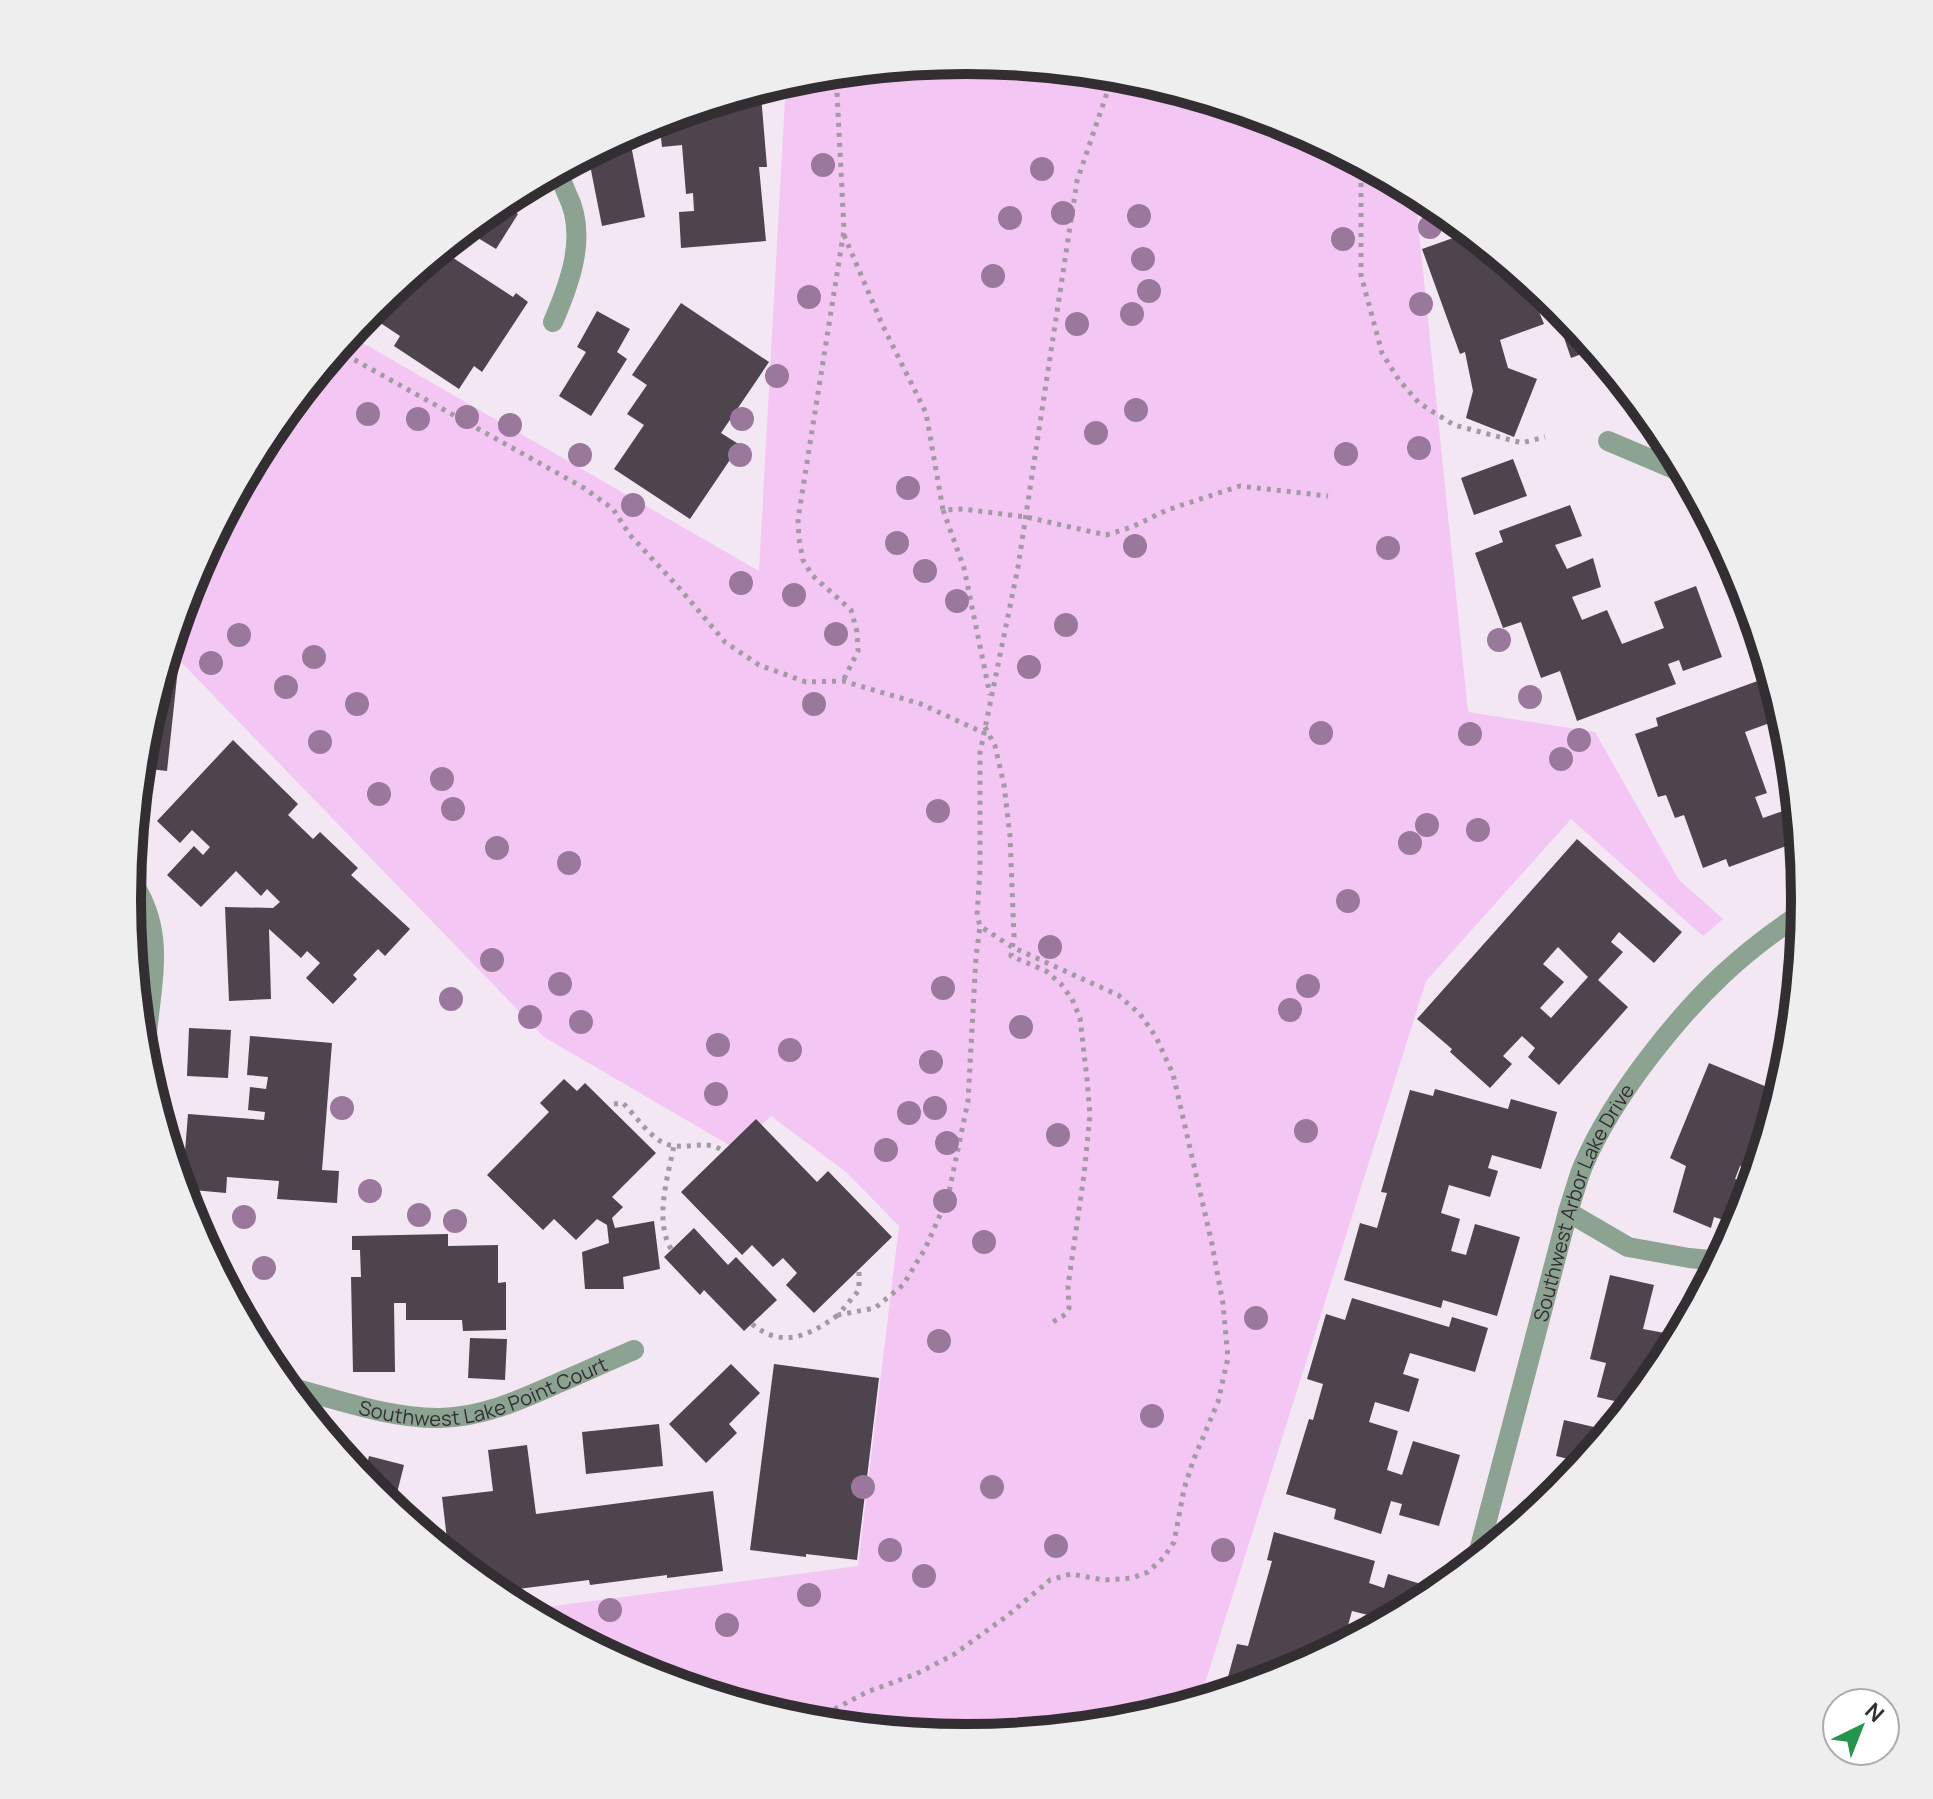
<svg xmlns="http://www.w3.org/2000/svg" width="1933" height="1799" font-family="Manrope,sans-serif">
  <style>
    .green { fill: #f3c6f4 }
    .building { fill: #4d444d; fill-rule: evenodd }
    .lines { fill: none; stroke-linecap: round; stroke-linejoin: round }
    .path { stroke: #a29aa2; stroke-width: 5; stroke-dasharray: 4 6; stroke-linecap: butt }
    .street { stroke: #8da391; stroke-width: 20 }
    .tree { fill: #9a789c }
    .labels { text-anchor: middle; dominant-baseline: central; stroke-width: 8; stroke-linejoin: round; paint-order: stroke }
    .street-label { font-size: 20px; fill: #322e32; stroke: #fff }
    .rim { fill: none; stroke: #322e32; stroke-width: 10 }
  </style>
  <rect width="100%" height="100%" fill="#f2e7f2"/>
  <!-- green -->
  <path class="green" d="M967 60 1131 76 1288 124 1415 192 1468 712 1595 732 1679 880 1723 919 1703 936 1571 819 1426 981 1199 1702 1130 1723 966 1739 802 1723 645 1675 524 1610 858 1566 899 1226 846 1172 771 1116 736 1149 544 1037 182 663 166 661 191 578 269 433 349 335 759 571 786 81 803 76Z"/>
  <!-- building -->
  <g class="building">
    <path d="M761 95 767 167H759L766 241 681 248 679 212 694 211 693 193 686 194 682 145 662 147 659 120 731 98Z"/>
    <path d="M630 140 645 217 602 226 588 155 606 145Z"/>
    <path d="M499 202 518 214 496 249 465 230Z"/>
    <path d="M1470 232 1556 303 1538 309 1544 324 1500 340 1508 368 1537 379 1514 437 1466 418 1473 391 1465 352 1460 354 1422 249Z"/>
    <path d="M441 250 513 297 516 293 528 302 482 372 474 366 459 389 394 346 400 336 367 314 373 306Z"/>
    <path d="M681 303 769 362 721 433 740 445 690 519 614 469 644 425 627 414 647 385 632 375Z"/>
    <path d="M597 311 630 329 617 352 627 359 591 416 559 396 586 352 577 347Z"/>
    <path d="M1569 316 1581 331 1595 349 1571 358 1558 320Z"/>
    <path d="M1513 459 1527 496 1474 515 1461 478Z"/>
    <path d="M1570 505 1582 536 1555 545 1567 569 1593 558 1601 587 1572 597 1582 620 1607 610 1622 644 1664 628 1654 602 1696 586 1722 657 1683 671 1679 660 1668 664 1676 684 1577 721 1560 671 1541 678 1521 622 1503 628 1475 553 1503 542 1499 531Z"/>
    <path d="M164 666 178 668 167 771 140 768 143 735Z"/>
    <path d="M1763 679 1778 720 1745 732 1767 793 1755 797 1763 818 1797 806 1800 841 1729 867 1726 859 1703 868 1684 815 1675 818 1666 795 1658 797 1635 734 1658 726 1656 718Z"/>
    <path d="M233 740 298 804 288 815 313 839 320 832 358 868 351 875 410 929 385 956 378 949 353 975 357 979 333 1004 306 978 320 963 307 951 301 958 269 929 271 999 229 1001 225 907 273 908 280 902 267 889 261 896 236 871 201 907 167 875 194 846 203 855 210 847 192 830 180 843 157 821Z"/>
    <path d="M1577 839 1682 932 1654 963 1619 932 1611 942 1623 952 1598 980 1628 1007 1559 1085 1528 1057 1535 1048 1522 1036 1503 1056 1512 1064 1490 1088 1450 1052 1452 1049 1417 1019ZM1558 947 1588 977 1551 1018 1540 1008 1564 982 1543 964Z"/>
    <path d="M189 1028 231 1030 228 1078 187 1076Z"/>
    <path d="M250 1036 332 1043 322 1170 339 1171 337 1203 277 1199 279 1181 227 1177 226 1193 182 1189 188 1114 264 1120 265 1112 248 1110 250 1087 266 1089 268 1077 247 1075Z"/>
    <path d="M1709 1063 1767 1087 1762 1098 1777 1104 1757 1173 1740 1166 1735 1179 1753 1184 1740 1225 1714 1217 1711 1228 1673 1212 1686 1166 1670 1158Z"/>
    <path d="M564 1079 577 1091 585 1083 656 1153 612 1197 623 1207 612 1218 615 1228 654 1221 660 1269 623 1277 624 1289H585L582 1252 609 1243 607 1225 597 1219 576 1240 554 1219 543 1230 487 1175 549 1112 540 1103Z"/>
    <path d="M1435 1089 1508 1109 1511 1099 1557 1112 1541 1169 1492 1155 1488 1168 1498 1171 1490 1197 1449 1185 1441 1213 1460 1219 1451 1251 1466 1255 1475 1224 1520 1237 1497 1316 1443 1300 1441 1308 1344 1280 1360 1223 1377 1228 1387 1193 1381 1192 1410 1090 1433 1096Z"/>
    <path d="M756 1119 817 1182 828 1171 892 1237 814 1313 786 1285 797 1273 783 1258 773 1267 752 1245 742 1255 681 1192Z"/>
    <path d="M694 1228 728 1265 736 1257 777 1300 744 1331 704 1290 700 1295 664 1257Z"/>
    <path d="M448 1234V1246L498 1245V1283L506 1282V1330L463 1331 462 1320H406V1303H394L395 1372H353L351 1277H361L360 1250H352V1236Z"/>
    <path d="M1610 1275 1654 1285 1643 1329 1665 1333 1662 1346 1674 1349 1664 1366 1632 1405 1597 1397 1606 1363 1590 1359Z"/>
    <path d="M1352 1298 1449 1327 1452 1317 1488 1328 1475 1372 1410 1353 1403 1374 1419 1379 1409 1412 1375 1402 1369 1422 1398 1431 1387 1470 1402 1475 1413 1441 1460 1455 1439 1526 1399 1515 1402 1504 1391 1501 1381 1534 1334 1519 1336 1509 1286 1494 1309 1419 1313 1420 1323 1384 1307 1379 1326 1314 1345 1320Z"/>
    <path d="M470 1338 507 1339 505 1380 468 1378Z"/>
    <path d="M731 1364 760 1393 729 1424 737 1433 706 1463 669 1424Z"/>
    <path d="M774 1364 879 1378 857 1560 806 1554V1557L750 1550Z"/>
    <path d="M1564 1420 1611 1431 1585 1463 1556 1456Z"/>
    <path d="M659 1424 663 1466 586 1474 582 1432Z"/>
    <path d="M527 1445 536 1514 713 1491 723 1571 667 1578V1575L590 1585 589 1580 493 1592 449 1556 442 1497 493 1491 488 1450Z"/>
    <path d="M337 1449 350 1452 347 1462Z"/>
    <path d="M369 1456 404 1465 395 1501 378 1497 363 1481Z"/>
    <path d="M1274 1532 1375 1561 1369 1583 1384 1588 1388 1574 1424 1585 1419 1605 1367 1633 1372 1616 1352 1611 1344 1640 1336 1638 1333 1651 1287 1675 1223 1695 1237 1644 1248 1646 1272 1561 1267 1560Z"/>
  </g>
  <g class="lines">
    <!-- path -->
    <g class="path">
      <path d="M836 73 844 230 798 519 799 539 803 560 812 575 851 610 857 632 858 651 843 681"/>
      <path d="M1361 163V275L1382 353 1399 380 1419 403 1454 425 1522 443 1545 437"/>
      <path d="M844 235 882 324 926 413 943 510 963 509 1026 517 1106 535 1132 527 1167 510 1240 486 1328 496"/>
      <path d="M337 350 584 488 613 509 630 535 681 590 725 642 759 665 806 682 843 681 921 704 984 733"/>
      <path d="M943 510 964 568 990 695"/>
      <path d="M985 727 995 746 1004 785 1010 836 1014 937 1011 956 1046 971 1061 984 1072 999 1080 1018 1087 1079 1090 1115 1084 1175 1068 1286 1069 1308 1066 1314 1048 1325"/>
      <path d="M614 1104 623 1103C636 1116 649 1137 666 1144 686 1151 706 1138 723 1151"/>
      <path d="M671 1249C654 1219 668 1177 674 1145"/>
      <path d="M859 1272V1290L838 1315 875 1308 903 1285 925 1249 948 1197 968 1101 976 957 980 926"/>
      <path d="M752 1324C782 1349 809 1336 838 1315"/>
      <path d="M808 1723 867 1692 916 1674 953 1655 1007 1616 1050 1580 1071 1574 1104 1580 1132 1578 1148 1572 1164 1557 1174 1542 1184 1489 1193 1461 1218 1402 1228 1358 1223 1304 1212 1244 1173 1074 1156 1037 1140 1014 1118 995 1012 947 980 926 977 915 980 870V753L1018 567 1077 181 1108 90 1109 74"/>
    </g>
    <!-- street -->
    <g class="street">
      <path d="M553 322C570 283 588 235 567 194 564 186 561 178 555 172"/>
      <path d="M1608 441 1686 474"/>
      <path d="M129 877C164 926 154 968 148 1024 146 1039 146 1054 145 1068"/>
      <path d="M1568 1212 1628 1247 1689 1258 1720 1261"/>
      <path id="s1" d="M285 1386C333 1398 390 1419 440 1418 482 1417 518 1401 556 1384 582 1373 608 1361 634 1350"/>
      <path id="s2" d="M1476 1562 1568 1212C1573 1197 1577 1181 1583 1166 1600 1126 1624 1090 1650 1056 1697 995 1740 953 1805 911"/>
    </g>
  </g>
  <!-- trees -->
  <g class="tree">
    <circle cx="823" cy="165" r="12"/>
    <circle cx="1042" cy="169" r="12"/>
    <circle cx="1063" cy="213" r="12"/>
    <circle cx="1139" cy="216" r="12"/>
    <circle cx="1010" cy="218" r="12"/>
    <circle cx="1430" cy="227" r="12"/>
    <circle cx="1343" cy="239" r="12"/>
    <circle cx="1143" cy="259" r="12"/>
    <circle cx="993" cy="276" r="12"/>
    <circle cx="1149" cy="291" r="12"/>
    <circle cx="809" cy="297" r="12"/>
    <circle cx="1421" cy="304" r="12"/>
    <circle cx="1132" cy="314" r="12"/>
    <circle cx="1077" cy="324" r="12"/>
    <circle cx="777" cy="376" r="12"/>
    <circle cx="1136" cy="410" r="12"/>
    <circle cx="368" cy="414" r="12"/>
    <circle cx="467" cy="417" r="12"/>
    <circle cx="418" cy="419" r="12"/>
    <circle cx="742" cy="419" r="12"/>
    <circle cx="510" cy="425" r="12"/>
    <circle cx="1096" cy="433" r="12"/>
    <circle cx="1419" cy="448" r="12"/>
    <circle cx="1346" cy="454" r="12"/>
    <circle cx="580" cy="455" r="12"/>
    <circle cx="740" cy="455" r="12"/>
    <circle cx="908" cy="488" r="12"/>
    <circle cx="633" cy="505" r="12"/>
    <circle cx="897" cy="543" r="12"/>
    <circle cx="1135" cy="546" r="12"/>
    <circle cx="1388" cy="548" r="12"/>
    <circle cx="925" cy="571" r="12"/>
    <circle cx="741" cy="583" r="12"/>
    <circle cx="794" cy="595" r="12"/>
    <circle cx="957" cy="601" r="12"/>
    <circle cx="1066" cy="625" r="12"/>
    <circle cx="836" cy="634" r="12"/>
    <circle cx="239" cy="635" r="12"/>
    <circle cx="1499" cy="640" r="12"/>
    <circle cx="314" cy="657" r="12"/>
    <circle cx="211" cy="663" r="12"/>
    <circle cx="1029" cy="667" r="12"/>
    <circle cx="286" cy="687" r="12"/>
    <circle cx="1530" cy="697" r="12"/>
    <circle cx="357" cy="704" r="12"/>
    <circle cx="814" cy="704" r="12"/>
    <circle cx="1321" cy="733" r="12"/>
    <circle cx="1470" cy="734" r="12"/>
    <circle cx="1579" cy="740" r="12"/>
    <circle cx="320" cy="742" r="12"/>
    <circle cx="1561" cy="759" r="12"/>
    <circle cx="442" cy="779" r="12"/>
    <circle cx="379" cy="794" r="12"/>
    <circle cx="453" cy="809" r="12"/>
    <circle cx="938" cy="811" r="12"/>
    <circle cx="1427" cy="825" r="12"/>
    <circle cx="1478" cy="830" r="12"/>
    <circle cx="1410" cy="843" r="12"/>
    <circle cx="497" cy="848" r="12"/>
    <circle cx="569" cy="863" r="12"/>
    <circle cx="1348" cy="901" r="12"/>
    <circle cx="1050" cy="947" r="12"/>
    <circle cx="492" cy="960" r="12"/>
    <circle cx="560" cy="984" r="12"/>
    <circle cx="1308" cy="986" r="12"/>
    <circle cx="943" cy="988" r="12"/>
    <circle cx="451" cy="999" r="12"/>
    <circle cx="1290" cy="1010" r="12"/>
    <circle cx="530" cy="1017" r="12"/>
    <circle cx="581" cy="1022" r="12"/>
    <circle cx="1021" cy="1027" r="12"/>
    <circle cx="718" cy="1045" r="12"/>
    <circle cx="790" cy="1050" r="12"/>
    <circle cx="931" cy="1062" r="12"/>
    <circle cx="716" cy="1094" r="12"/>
    <circle cx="342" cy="1108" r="12"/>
    <circle cx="935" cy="1108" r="12"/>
    <circle cx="909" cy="1113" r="12"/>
    <circle cx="1306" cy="1131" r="12"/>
    <circle cx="1058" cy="1135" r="12"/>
    <circle cx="947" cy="1143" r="12"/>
    <circle cx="886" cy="1150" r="12"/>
    <circle cx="370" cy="1191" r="12"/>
    <circle cx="945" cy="1201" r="12"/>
    <circle cx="419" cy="1215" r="12"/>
    <circle cx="244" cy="1217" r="12"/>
    <circle cx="455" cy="1221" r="12"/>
    <circle cx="984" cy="1242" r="12"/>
    <circle cx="264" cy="1268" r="12"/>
    <circle cx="1256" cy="1318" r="12"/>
    <circle cx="939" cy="1341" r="12"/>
    <circle cx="1152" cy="1416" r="12"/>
    <circle cx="863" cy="1487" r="12"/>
    <circle cx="992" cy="1487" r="12"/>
    <circle cx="1056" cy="1546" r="12"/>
    <circle cx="890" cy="1550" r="12"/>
    <circle cx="1223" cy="1550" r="12"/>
    <circle cx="924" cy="1576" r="12"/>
    <circle cx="809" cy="1595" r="12"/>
    <circle cx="610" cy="1610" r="12"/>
    <circle cx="727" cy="1625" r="12"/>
  </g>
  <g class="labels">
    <!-- street labels -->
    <g class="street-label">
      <text stroke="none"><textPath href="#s2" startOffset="376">Southwest Arbor Lake Drive</textPath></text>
      <text stroke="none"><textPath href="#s1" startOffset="206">Southwest Lake Point Court</textPath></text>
    </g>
  </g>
  <!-- crop -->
  <path d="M0 0H1933V1799H0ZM141 899a825 825 0 1 1 1650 0a825 825 0 1 1-1650 0Z" fill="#efeeef" fill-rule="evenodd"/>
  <path class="rim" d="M141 899a825 825 0 1 1 1650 0a825 825 0 1 1-1650 0Z"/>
  <!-- north arrow -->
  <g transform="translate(1861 1727) rotate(43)"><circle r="38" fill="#ffffff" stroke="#adabad" stroke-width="2"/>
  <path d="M0-6L14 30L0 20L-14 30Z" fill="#25954e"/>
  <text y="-12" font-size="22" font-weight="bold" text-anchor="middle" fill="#322e32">N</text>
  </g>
</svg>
